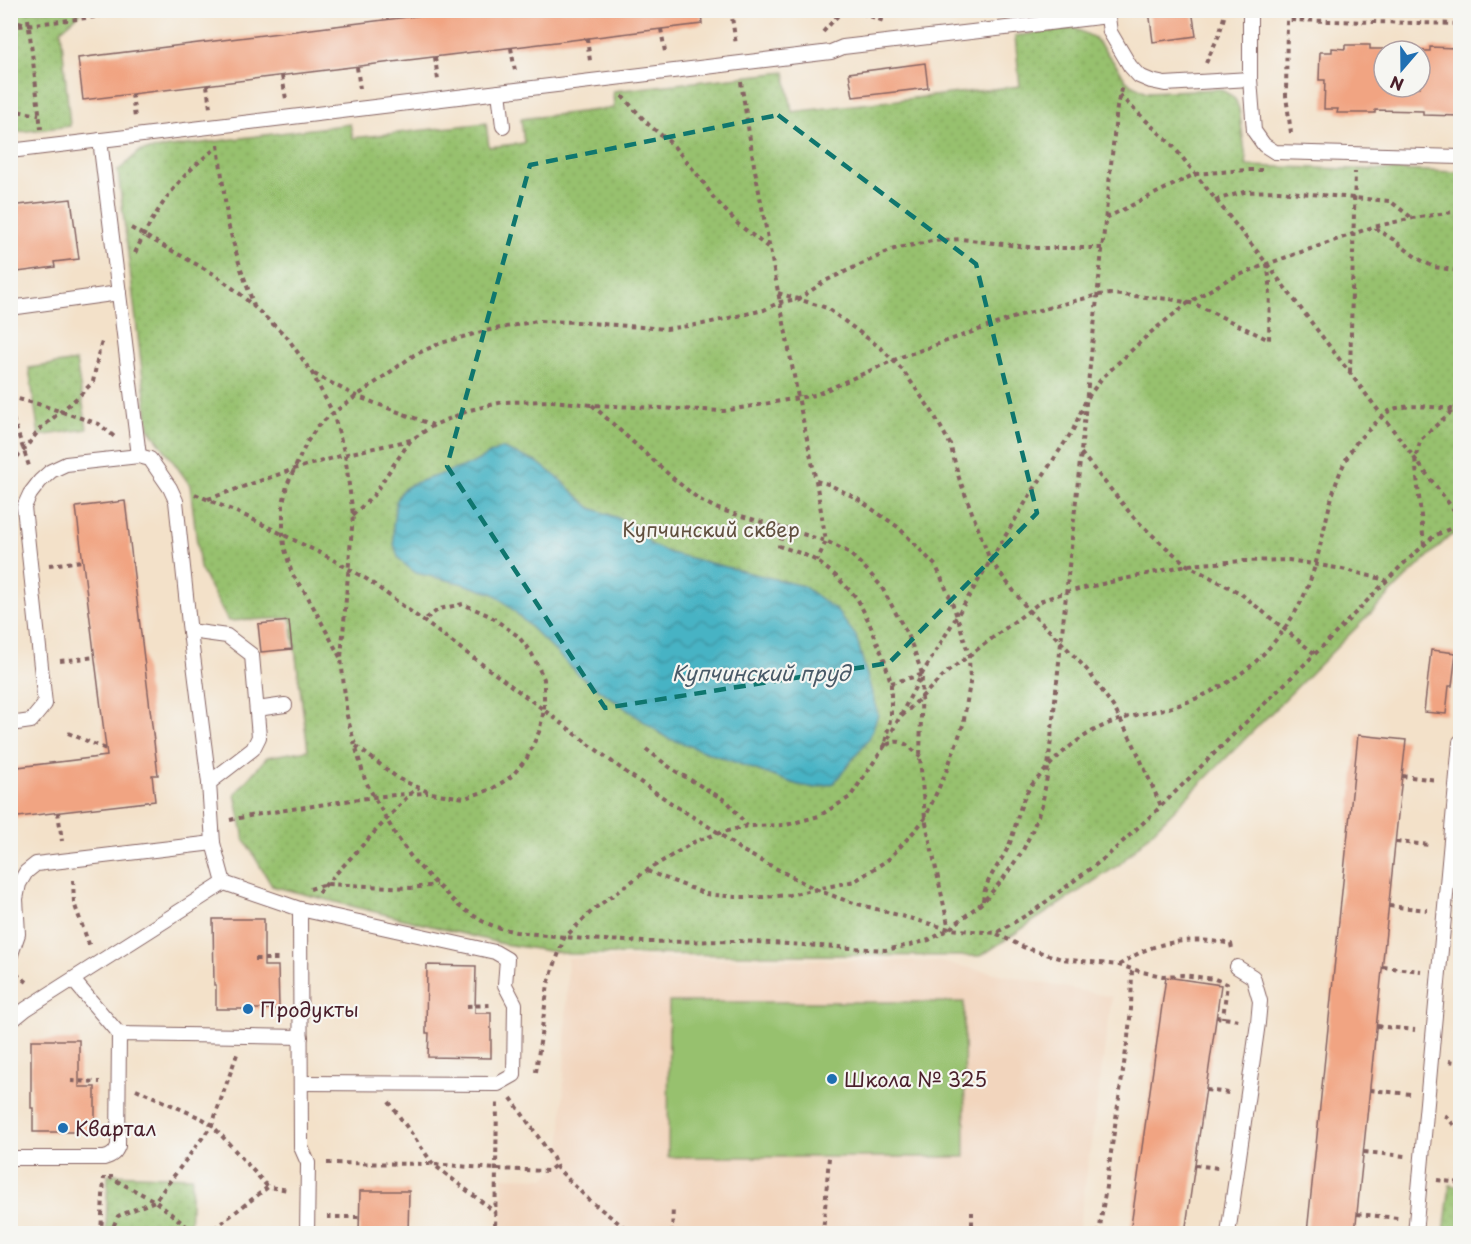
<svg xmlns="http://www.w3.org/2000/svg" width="1471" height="1244" font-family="'Playpen Sans',sans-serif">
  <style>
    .built { fill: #f2d5bd }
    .green { fill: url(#green-dots); stroke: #70704c; stroke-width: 1.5 }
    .pitch { fill: #97c16e; stroke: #70704c; stroke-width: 1.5 }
    .water { fill: url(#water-waves); stroke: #486978; stroke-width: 1.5 }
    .building { fill: #f1a482; fill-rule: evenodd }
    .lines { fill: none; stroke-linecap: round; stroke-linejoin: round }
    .service-casing { stroke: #856362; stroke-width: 16 }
    .path { stroke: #856362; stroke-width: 4; stroke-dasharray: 4.5 4.5; stroke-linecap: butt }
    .service { stroke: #fff; stroke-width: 14 }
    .marked { fill: none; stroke: #0f766e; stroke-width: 4.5; stroke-dasharray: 12 8; stroke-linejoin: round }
    .poi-dot { fill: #1f6fb2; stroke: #f6f6f2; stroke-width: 2 }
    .labels { text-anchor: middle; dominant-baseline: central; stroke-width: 4.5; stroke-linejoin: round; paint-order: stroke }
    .park-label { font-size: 20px; fill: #61503f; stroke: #f6f6f2 }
    .poi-label { font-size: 20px; fill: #4a1f2b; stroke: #f6f6f2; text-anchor: start }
    .water-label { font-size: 21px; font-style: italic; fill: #495a68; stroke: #f6f6f2 }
  </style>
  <defs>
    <pattern id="green-dots" width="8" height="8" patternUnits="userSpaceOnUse" patternTransform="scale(1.5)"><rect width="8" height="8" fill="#97c16e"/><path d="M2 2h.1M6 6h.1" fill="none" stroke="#84a55f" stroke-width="1.8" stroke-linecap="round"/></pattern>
    <pattern id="water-waves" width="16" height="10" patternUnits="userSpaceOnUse" patternTransform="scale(1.5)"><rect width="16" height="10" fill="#47b3c4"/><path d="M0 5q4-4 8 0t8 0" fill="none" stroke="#3d919f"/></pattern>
  </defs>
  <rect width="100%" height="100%" fill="#f6f6f2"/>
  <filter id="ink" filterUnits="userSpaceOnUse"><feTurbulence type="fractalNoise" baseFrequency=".0167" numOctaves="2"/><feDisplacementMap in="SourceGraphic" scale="12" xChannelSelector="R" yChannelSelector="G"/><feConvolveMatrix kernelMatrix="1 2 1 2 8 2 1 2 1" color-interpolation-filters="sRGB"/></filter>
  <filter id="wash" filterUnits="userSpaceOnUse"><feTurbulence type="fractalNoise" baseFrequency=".008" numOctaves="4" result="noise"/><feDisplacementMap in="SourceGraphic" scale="24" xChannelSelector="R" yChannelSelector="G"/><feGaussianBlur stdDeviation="1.35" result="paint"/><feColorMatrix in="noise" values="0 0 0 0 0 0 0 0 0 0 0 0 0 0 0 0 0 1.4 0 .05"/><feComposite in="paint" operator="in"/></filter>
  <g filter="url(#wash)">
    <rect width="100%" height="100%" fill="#f3e1c9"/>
    <!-- built -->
    <path class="built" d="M568 958 935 961 1112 997 1078 1233 502 1234 503 1177 545 1178 557 1168 561 1161Z"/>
    <!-- green -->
    <g class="green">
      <path d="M10 11H83L61 30 70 126 11 133Z"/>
      <path d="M1074 28 1095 38 1119 69 1126 81 1146 92 1220 89 1232 96 1236 101 1239 109 1247 166 1460 172V532L1450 536 1414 570 1120 864 981 956 569 954 503 944 272 886 244 839 235 794 267 757 308 750 291 618 228 621 200 568 190 485 149 428 118 171 140 151 350 124 353 138 486 123 489 147 524 143 521 119 614 108 613 91 785 72 792 112 1020 86 1015 36Z"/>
      <path d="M76 361 87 429 39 436 29 368Z"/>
      <path d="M108 1174 192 1177 190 1233H106Z"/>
      <path d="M1450 1185 1460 1187V1233H1444Z"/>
    </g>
    <!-- pitch -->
    <path class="pitch" d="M669 1002H964L965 1157H668Z"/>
    <!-- water -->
    <path class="water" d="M501 448 537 462 558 478 591 508 618 518 640 529 650 544 670 553 803 586 836 610 856 636 878 715 869 739 834 783 816 788 798 785 667 738 580 676 509 606 494 594 460 583 416 573 403 563 398 557 394 544 393 526 396 502 402 490 412 484 471 464Z"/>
    <g id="blocks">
      <!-- building -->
      <g class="building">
        <path d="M464 10H701L702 24 83 100 78 58Z"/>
        <path d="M1149 10H1192L1196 36 1153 42Z"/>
        <path d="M1345 45H1370V49H1383V50L1430 51V47L1456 48V51H1460V116L1423 115V111L1375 110V113H1337L1338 109H1324L1325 80H1319L1320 52H1332V48L1345 49ZM1384 51H1420V87H1384Z"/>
        <path d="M925 63 928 88 853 97 849 73Z"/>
        <path d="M71 199 79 259 54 262 55 267 10 273V206Z"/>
        <path d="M125 501 158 775H152L155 801 10 818V768L107 756 76 507Z"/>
        <path d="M289 621 292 649 261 652 258 624Z"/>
        <path d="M1431 650 1456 653 1452 686H1449L1446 714 1424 712Z"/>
        <path d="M1358 735 1406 740 1402 776 1355 1233H1307Z"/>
        <path d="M213 919H264V966H278L279 1009H216V985H214Z"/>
        <path d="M427 965 476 966 475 1013H491V1058L428 1057 429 1033H426Z"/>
        <path d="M1166 977 1221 985 1185 1233H1130Z"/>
        <path d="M31 1040H79V1087H95V1132H33V1108H31Z"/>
        <path d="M360 1191H409L408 1233H359Z"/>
      </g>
    </g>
  </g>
  <g filter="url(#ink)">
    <use href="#blocks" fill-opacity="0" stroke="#856362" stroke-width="1.5"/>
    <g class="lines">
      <defs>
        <g id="service">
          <path d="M1107 10 1110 32 1130 66 1139 76 1151 81 1165 84 1250 79"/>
          <path d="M1253 10 1250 13V79L1254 131 1264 145 1275 152 1460 157"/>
          <path d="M499 92 503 126"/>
          <path d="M100 140 139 456"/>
          <path d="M10 151 831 52 843 47 1108 16"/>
          <path d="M10 308 119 293"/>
          <path d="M190 631 227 636 252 655 259 737 253 749 209 783"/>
          <path d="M257 709 285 705"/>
          <path d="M10 724 31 721 45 704 24 507 30 494 40 481 51 471 66 464 139 456 150 459 170 488 176 501 189 624 209 783 213 843 224 883 300 909 495 952 507 959 505 985 515 1004 514 1075 498 1084 301 1083"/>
          <path d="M300 909 301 1147 308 1163 307 1234"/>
          <path d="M10 957 18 934 16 899 19 884 26 872 36 864 213 843"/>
          <path d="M73 980 119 1034"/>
          <path d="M10 1022 26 1009 224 883"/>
          <path d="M10 1158H104C112 1156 115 1153 118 1146L119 1034 301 1037"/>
          <path d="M1228 1234 1258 1023 1260 1001 1253 977 1237 967"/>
          <path d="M1415 1234 1460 742"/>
        </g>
      </defs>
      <!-- service casing -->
      <use href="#service" class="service-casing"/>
      <!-- path -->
      <g class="path">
        <path d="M27 10 41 129"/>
        <path d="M731 10 736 45"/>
        <path d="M853 10 884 21"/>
        <path d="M10 19 25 24"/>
        <path d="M10 27 153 10"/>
        <path d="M661 29 665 52"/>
        <path d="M823 32 843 10"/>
        <path d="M587 38 590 61"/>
        <path d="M511 48 515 71"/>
        <path d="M435 57 438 80"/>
        <path d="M1206 63 1219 35 1226 10"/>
        <path d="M357 67 360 89"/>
        <path d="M282 76 286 99"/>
        <path d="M741 82 754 165 798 397 816 481 826 541 817 561"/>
        <path d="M207 85 210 108"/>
        <path d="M132 94 135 118"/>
        <path d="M1119 95 1173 146 1267 264 1460 518"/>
        <path d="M622 96 649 125 672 144 701 179 713 197 738 224 770 249"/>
        <path d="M10 110 39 115"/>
        <path d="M1291 133 1286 96 1287 20 1460 24"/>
        <path d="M218 145 228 224 240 266 254 306"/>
        <path d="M1215 200 1244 192 1279 191 1354 198 1390 201 1412 218"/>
        <path d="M1106 218 1195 174 1246 170H1265"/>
        <path d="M131 228 214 274 239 293 287 337 312 373 333 413 345 455 353 515 341 658 347 716 355 745 365 780 374 797 395 834 414 861 437 885 459 906 482 921 496 927 516 932 585 939 646 942 739 941 885 950 910 945 929 940 949 929 983 902 1003 879 1023 850 1032 831 1042 805 1047 777 1117 107 1122 85"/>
        <path d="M1375 228 1394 240 1417 258 1434 267 1460 271"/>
        <path d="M135 253C154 212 180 173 218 147"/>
        <path d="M778 293 827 308 882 349 904 372 933 413 950 444 959 478 990 560 1029 611 1061 642 1089 672 1114 708 1134 745 1161 806"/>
        <path d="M1350 372 1355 172"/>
        <path d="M314 374 356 396 433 425"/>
        <path d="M10 397 38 404 99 424 117 439"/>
        <path d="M592 405 675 480 700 500 718 509 826 541 848 552 866 569 881 586 904 628 914 650 922 674 920 757 925 818 949 929"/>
        <path d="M10 410 29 466"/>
        <path d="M1081 453 1135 519 1161 543 1187 565 1240 593 1315 654"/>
        <path d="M10 464 23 451 40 429 78 397 93 382 99 351 103 339"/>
        <path d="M195 494 250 518 328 557 368 580 544 710 627 773 677 807 719 833 741 850 815 889 847 901 949 929 996 933 1035 910 1106 857 1156 811 1321 648 1401 566 1434 536 1460 524"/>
        <path d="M208 499 294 469 351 453 411 440 434 425 470 410 503 402 553 401 592 405 724 411 815 395 901 357 1024 314 1098 295 1109 294 1170 299 1195 304 1269 340 1270 283 1267 264"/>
        <path d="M353 515 373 496 392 467 411 440"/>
        <path d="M1424 545 1415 458 1421 439 1460 404"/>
        <path d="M49 565 83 561"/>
        <path d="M340 657 308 597 292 574 284 546 283 535V504L287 485 307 442 318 426 333 413 414 355 441 343 485 331 537 321 577 322 666 329 703 324 764 310 780 302 799 299 825 281 894 249 932 241 961 239 1036 248H1103"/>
        <path d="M60 661 95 657"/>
        <path d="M891 683 921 675"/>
        <path d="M902 716 946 673 1043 600 1066 592 1187 565 1243 561 1289 560 1342 569 1386 580"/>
        <path d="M68 733 106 749"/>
        <path d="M887 745C901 736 910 747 920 757"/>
        <path d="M356 746 399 779 431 793 465 798 492 789 512 776 527 758 539 732 544 710V679L532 654 518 636 490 616 463 604 439 609 423 621"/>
        <path d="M884 747 922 674 1030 495 1073 430 1086 400 1102 378 1150 333 1188 303 1227 280 1267 264 1373 227 1413 218 1460 211"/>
        <path d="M646 749 672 769 728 802 747 826"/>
        <path d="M1402 776 1437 780"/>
        <path d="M58 812 62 841"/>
        <path d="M230 820C257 814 285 810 313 806 351 800 389 794 428 793"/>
        <path d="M1396 842 1431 845"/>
        <path d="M647 871 706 894 735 897H763L789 895 855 881 889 859 918 827 925 818 946 772 963 725 970 683 969 656 959 622 951 600 936 566 898 527 856 498 828 484 816 481"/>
        <path d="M73 880 74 903 90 947"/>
        <path d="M310 889 326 884 411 888 436 885"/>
        <path d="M318 893 411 793 419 787"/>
        <path d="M983 901C985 876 1003 863 1011 840 1017 823 1019 805 1029 789 1032 784 1037 779 1041 775 1062 750 1090 728 1122 719 1141 713 1161 711 1179 705 1211 694 1244 676 1267 650 1280 636 1298 611 1305 593 1327 545 1325 482 1359 439 1363 435 1367 431 1372 427 1379 419 1387 410 1397 408 1416 404 1441 408 1460 410"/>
        <path d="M1389 906 1427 910"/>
        <path d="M997 934 1023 947 1062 959 1119 965 1142 972 1163 976 1182 975 1215 979 1227 984 1223 1018"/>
        <path d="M255 959H281"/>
        <path d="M1119 965C1127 960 1135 955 1143 951 1171 939 1202 938 1231 944L1232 949"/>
        <path d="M1383 967 1421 971"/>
        <path d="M16 974 30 984"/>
        <path d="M467 1006 490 1005 492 1002"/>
        <path d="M1216 1017 1239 1020"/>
        <path d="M1377 1026 1415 1030"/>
        <path d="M1449 1061 1460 1063"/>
        <path d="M536 1072 548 984 564 938 594 909 646 871 694 842 719 833 747 826 786 825 819 816 850 797 884 747 891 716V683L884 659 869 622 857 598 836 576 817 561 803 554 779 546 784 529"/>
        <path d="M71 1081 100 1082"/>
        <path d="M136 1089 203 1119 212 1125 268 1187"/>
        <path d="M1206 1090 1229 1093"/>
        <path d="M1370 1090 1410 1094"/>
        <path d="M511 1098 553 1158 557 1168 589 1200 633 1234"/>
        <path d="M389 1102 433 1164 496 1213"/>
        <path d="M1445 1115 1460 1132"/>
        <path d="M1364 1152 1405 1156"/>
        <path d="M327 1163 433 1164 496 1169 548 1171 556 1165"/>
        <path d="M1195 1165 1218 1168"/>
        <path d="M111 1175V1178L155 1201 196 1234"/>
        <path d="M1437 1180 1460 1183"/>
        <path d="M1357 1214 1398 1218"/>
        <path d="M327 1217H359"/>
        <path d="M101 1234 104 1177"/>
        <path d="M110 1234 118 1216 155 1201 212 1125 237 1054"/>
        <path d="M207 1234 268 1187 289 1190"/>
        <path d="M495 1234 497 1102"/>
        <path d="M672 1234 673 1207"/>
        <path d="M823 1234 829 1157"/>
        <path d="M972 1234V1212"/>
        <path d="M1099 1234 1128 1037 1131 1009 1132 969"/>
      </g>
      <!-- service -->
      <use href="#service" class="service"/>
    </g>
  </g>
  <!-- marked area -->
  <path class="marked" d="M778 115 976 264 1037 513 889 663 605 708 447 466 530 165Z"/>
  <!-- markers -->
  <g class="poi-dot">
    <circle cx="248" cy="1009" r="6"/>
    <circle cx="832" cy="1079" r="6"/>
    <circle cx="63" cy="1128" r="6"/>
  </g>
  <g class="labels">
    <!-- park labels -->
    <g class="park-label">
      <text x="711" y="529">Купчинский сквер</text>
    </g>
    <!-- poi labels -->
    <g class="poi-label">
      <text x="260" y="1009">Продукты</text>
      <text x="844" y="1079">Школа № 325</text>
      <text x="75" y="1128">Квартал</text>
    </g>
    <!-- water labels -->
    <g class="water-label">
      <text x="761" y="672">Купчинский пруд</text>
    </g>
  </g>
  <!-- margin -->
  <rect width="1471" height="1244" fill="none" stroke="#f6f6f2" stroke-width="36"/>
  <!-- north arrow -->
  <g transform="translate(1402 69) rotate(200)"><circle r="28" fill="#f6f6f2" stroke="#b1a0a2" stroke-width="1.5"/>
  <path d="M0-4.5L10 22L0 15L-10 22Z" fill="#1f6fb2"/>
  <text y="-9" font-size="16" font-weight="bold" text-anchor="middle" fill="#4a1f2b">N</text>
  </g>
</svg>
